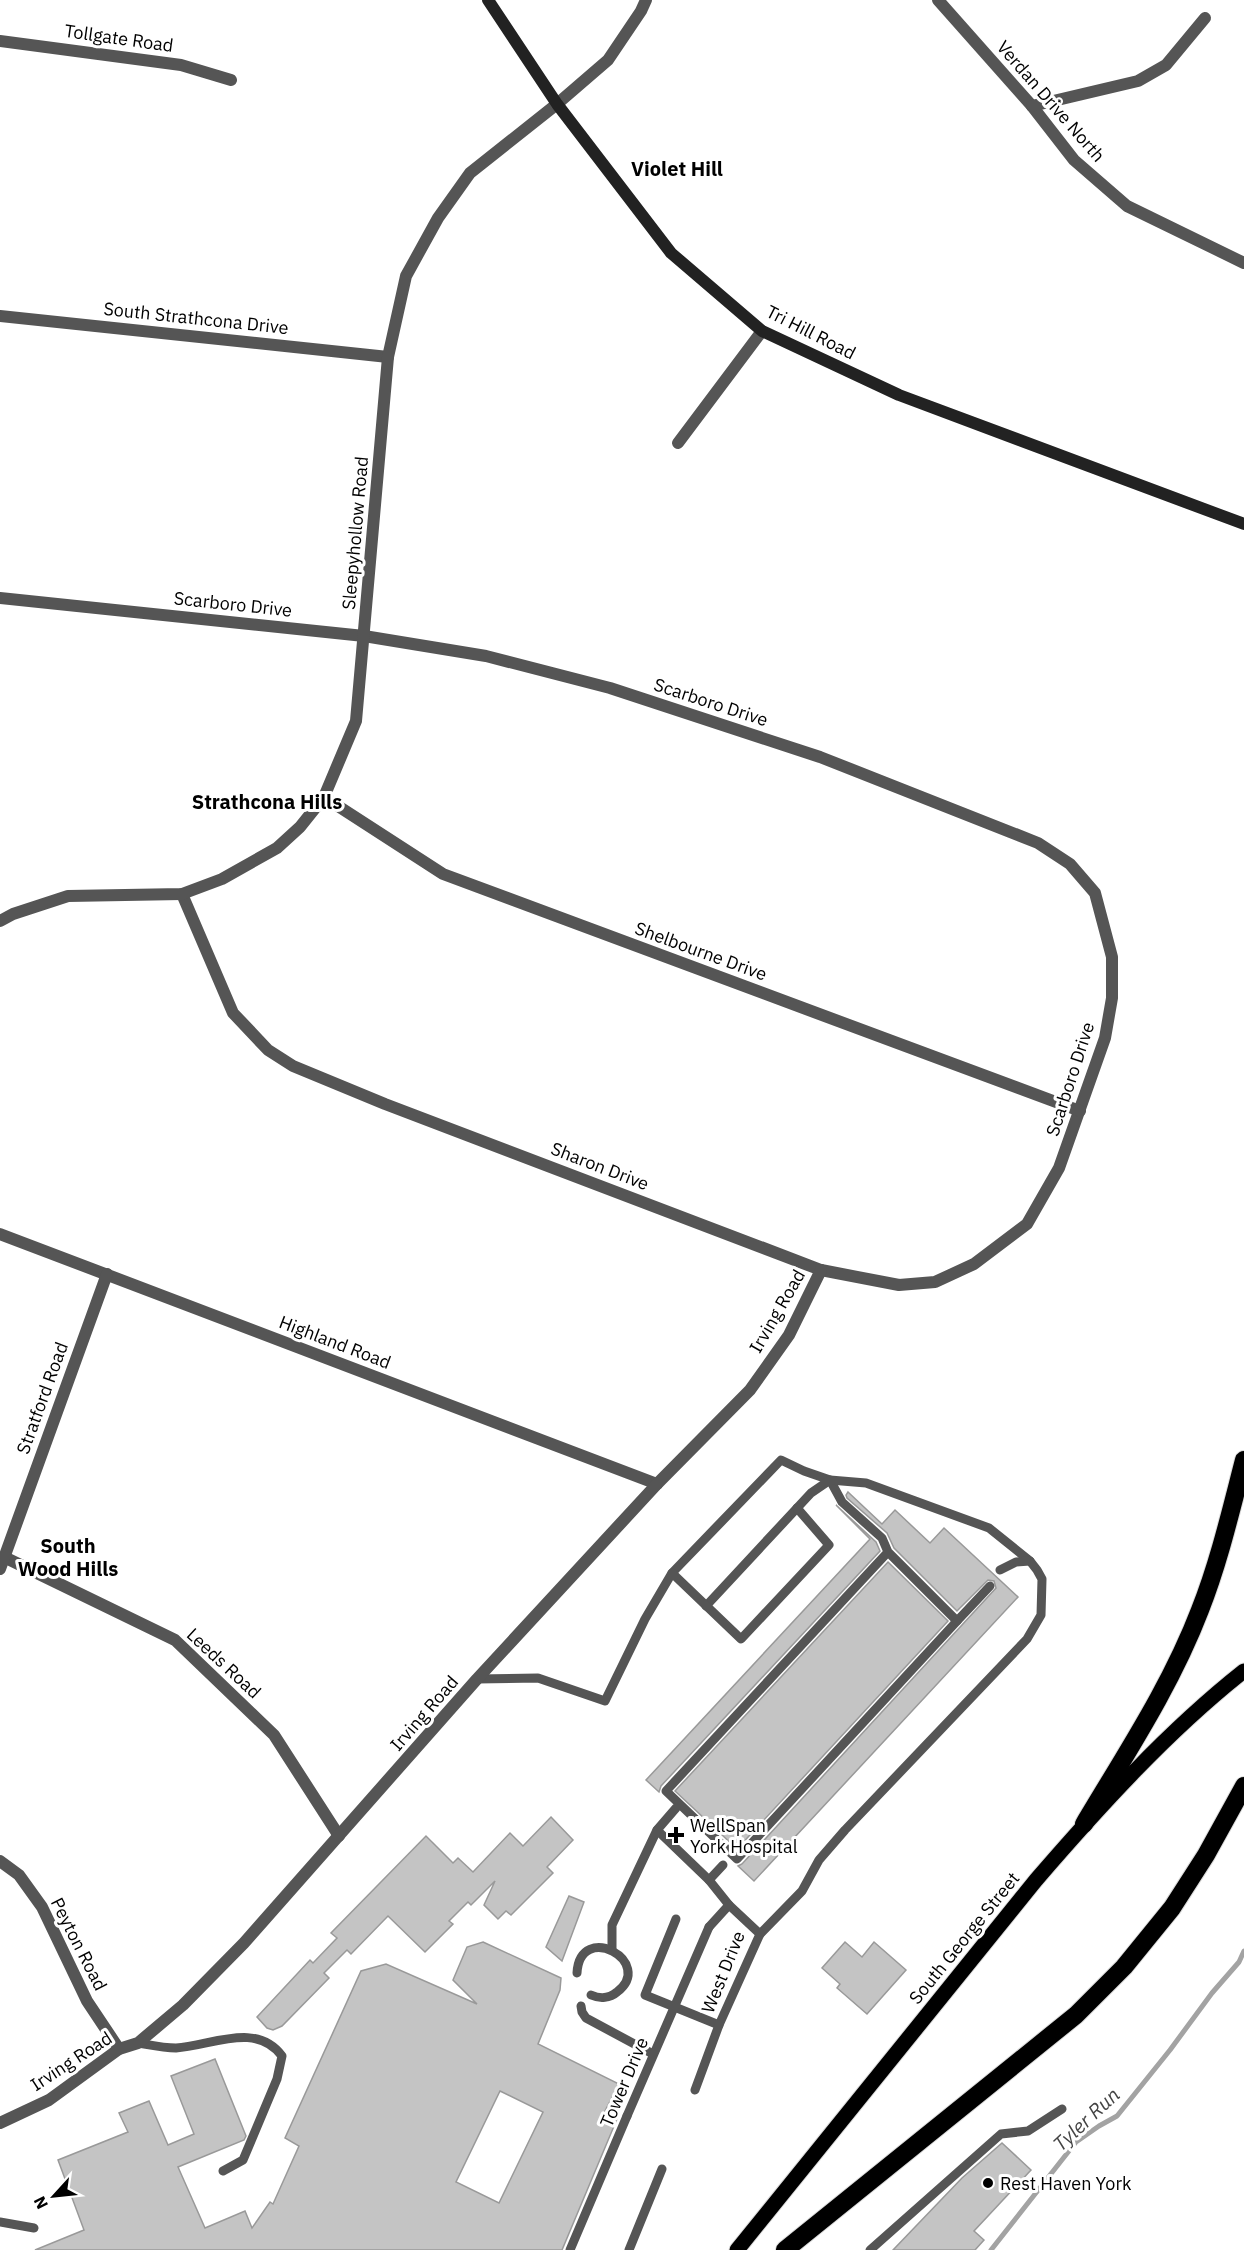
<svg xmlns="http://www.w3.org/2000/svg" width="1244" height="2250" font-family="'IBM Plex Sans',sans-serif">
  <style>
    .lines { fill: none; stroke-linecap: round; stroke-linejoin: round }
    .stream { stroke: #a3a3a3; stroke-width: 5 }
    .building { fill: #c4c4c4; stroke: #999; stroke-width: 1.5; fill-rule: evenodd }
    .primary-casing { stroke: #dbdbdb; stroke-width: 17 }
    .highway-casing { stroke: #dbdbdb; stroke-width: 20 }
    .lane { stroke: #555; stroke-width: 9 }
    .street { stroke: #555; stroke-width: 12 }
    .secondary { stroke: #222; stroke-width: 12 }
    .primary { stroke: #000; stroke-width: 15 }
    .highway { stroke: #000; stroke-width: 18 }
    .lane-bridge { stroke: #555; stroke-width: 9 }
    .poi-dot { fill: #000; stroke: #fff; stroke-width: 2 }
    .labels { text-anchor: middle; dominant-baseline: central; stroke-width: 6; stroke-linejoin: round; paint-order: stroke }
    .street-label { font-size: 18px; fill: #000; stroke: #fff }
    .poi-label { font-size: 18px; fill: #000; stroke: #fff; text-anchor: start }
    .neighbourhood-label { font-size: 20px; font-weight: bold; fill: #000; stroke: #fff }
    .water-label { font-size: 20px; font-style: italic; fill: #444; stroke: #fff }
  </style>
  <rect width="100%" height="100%" fill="#fff"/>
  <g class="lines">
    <!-- stream -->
    <path class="stream" d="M991 2250 1076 2142 1099 2126 1117 2116 1170 2050 1212 1993 1239 1962 1244 1951"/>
  </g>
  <!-- building -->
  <g class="building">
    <path d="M848 1492 882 1524 895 1510 930 1543 944 1528 1018 1597 754 1881 738 1866 742 1864 996 1588 994 1581 988 1580 957 1611 894 1548 887 1533 847 1498 846 1495Z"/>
    <path d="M836 1505 876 1542 880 1551 661 1786 659 1792 646 1780 870 1539Z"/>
    <path d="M888 1562 948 1621 737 1849 675 1791Z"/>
    <path d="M551 1817 573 1840 547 1867 553 1873 511 1915 506 1911 498 1919 484 1905 495 1881 471 1905 468 1902 449 1921 453 1924 425 1952 388 1916 351 1954 347 1950 324 1973 329 1978 282 2026 273 2030 267 2028 257 2017 310 1960 313 1963 337 1938 331 1933 426 1836 453 1863 458 1858 473 1872 510 1833 523 1846Z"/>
    <path d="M569 1896 584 1902 562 1961 546 1947Z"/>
    <path d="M483 1942 561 1978 560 1990 538 2044 619 2084 604 2113 617 2119 562 2250H35L84 2230 58 2160 128 2132 119 2113 149 2101 168 2145 194 2134 171 2076 215 2059 246 2136 244 2140 178 2167 205 2228 245 2211 252 2228 270 2202 273 2204 299 2146 285 2138 361 1971 386 1964 477 2004 453 1980 467 1947ZM500 2091 543 2112 499 2203 456 2182Z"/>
    <path d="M845 1942 862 1957 874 1942 906 1970 867 2014 837 1988 840 1984 822 1968Z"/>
    <path d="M1002 2143 1031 2170 974 2231 984 2240 975 2250H893L962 2178Z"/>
  </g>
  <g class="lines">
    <defs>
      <path id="primary" d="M737 2250 1036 1880C1099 1807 1168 1731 1244 1671"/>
      <g id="highway">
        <path d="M1084 1824C1125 1755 1171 1686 1200 1610 1219 1562 1231 1510 1244 1460"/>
        <path d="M785 2250 1076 2015 1124 1967 1172 1908 1206 1855 1244 1786"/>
      </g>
    </defs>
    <!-- primary casing -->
    <use href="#primary" class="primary-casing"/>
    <!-- highway casing -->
    <use href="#highway" class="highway-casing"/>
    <!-- lane -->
    <g class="lane">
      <path d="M672 1573 781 1460 804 1471 830 1480 842 1502 882 1538 888 1552 957 1621 737 1859 666 1791 888 1552"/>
      <path d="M706 1606 811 1493 830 1480 866 1483 989 1528 1030 1561"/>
      <path d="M957 1621 990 1586"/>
      <path d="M477 1679 538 1678 605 1701 645 1619 672 1573 741 1639 829 1545 797 1508"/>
      <path d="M657 1830 709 1880 723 1865"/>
      <path d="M709 1880 729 1905"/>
      <path d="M676 1919 645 1995 719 2025"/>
      <path d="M760 1934 802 1891 819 1860 845 1830 1027 1639 1041 1615 1042 1579 1037 1570 1030 1561 1016 1562 1000 1570"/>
      <path d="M612 1949V1925L657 1830 676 1808"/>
      <path d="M577 1973C580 1920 656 1962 617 1992 610 1998 600 1999 591 1995"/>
      <path d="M581 2006 582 2012 586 2018 653 2054"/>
      <path d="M138 2043C150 2045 163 2048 176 2048 211 2046 256 2021 282 2056L277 2079 243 2160 223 2171"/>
      <path d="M695 2090 719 2025 760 1934 729 1905 709 1927"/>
      <path d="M0 2222 34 2228"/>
      <path d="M570 2250 627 2116"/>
      <path d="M629 2250 662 2169"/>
      <path d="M870 2250 1001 2134 1028 2131 1062 2109"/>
    </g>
    <!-- street -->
    <g class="street">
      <path d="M938 0 1032 106 1074 160 1127 206 1244 263"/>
      <path d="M0 41 181 65 231 80"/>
      <path d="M1032 106 1138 81 1166 65 1205 18"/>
      <path d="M0 316 388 357"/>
      <path d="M678 443 762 331"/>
      <path d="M0 598 364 636 486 656 610 688 820 757 1038 843 1070 864 1095 893 1112 957V998L1105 1038 1059 1168 1027 1224 974 1264 935 1282 899 1285 821 1270 385 1104 293 1066 268 1050 233 1013 182 894"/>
      <path d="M324 797 443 874 1080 1111"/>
      <path d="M0 921 13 914 68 896 182 894 222 879 277 848 300 827 324 797 356 721 388 357 406 276 438 218 470 173 557 104 608 60 641 11 646 0"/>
      <path d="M0 1234 657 1484"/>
      <path d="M4 1557 175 1640 274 1735 339 1836"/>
      <path d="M0 1569 107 1274"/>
      <path d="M0 1861 19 1875 42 1907 87 2001 119 2049"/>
      <path d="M0 2123 49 2100 119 2049 138 2043 183 2005 244 1943 477 1679 657 1484 750 1390 789 1335 821 1270"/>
    </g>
    <!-- secondary -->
    <path class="secondary" d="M488 0 557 104 671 253 762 331 899 395 1244 524"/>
    <!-- primary -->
    <use href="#primary" class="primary"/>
    <!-- highway -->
    <use href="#highway" class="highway"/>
    <!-- lane-bridge -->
    <path class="lane-bridge" d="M627 2116 709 1927"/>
  </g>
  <!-- markers -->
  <g class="poi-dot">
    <path d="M673 1826h6v6h6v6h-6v6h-6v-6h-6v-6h6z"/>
    <circle cx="988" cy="2183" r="6"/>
  </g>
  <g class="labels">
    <!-- street labels -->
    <g class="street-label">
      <text transform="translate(119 38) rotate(8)">Tollgate Road</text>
      <text transform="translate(1051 101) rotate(49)">Verdan Drive North</text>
      <text transform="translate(196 318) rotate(6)">South Strathcona Drive</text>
      <text transform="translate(811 332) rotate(27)">Tri Hill Road</text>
      <text transform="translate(355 533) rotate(-85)">Sleepyhollow Road</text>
      <text transform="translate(233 604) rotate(6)">Scarboro Drive</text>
      <text transform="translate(711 702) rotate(18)">Scarboro Drive</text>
      <text transform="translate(701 951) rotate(20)">Shelbourne Drive</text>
      <text transform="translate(1070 1079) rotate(-72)">Scarboro Drive</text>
      <text transform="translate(600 1166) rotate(21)">Sharon Drive</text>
      <text transform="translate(777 1311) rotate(-60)">Irving Road</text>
      <text transform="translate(335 1342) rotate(21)">Highland Road</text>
      <text transform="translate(42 1398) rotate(-70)">Stratford Road</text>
      <text transform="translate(224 1663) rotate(43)">Leeds Road</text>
      <text transform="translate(424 1713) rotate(-49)">Irving Road</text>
      <text transform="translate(964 1938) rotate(-51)">South George Street</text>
      <text transform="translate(79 1944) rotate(63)">Peyton Road</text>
      <text transform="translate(723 1972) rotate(-68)">West Drive</text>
      <text transform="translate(71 2061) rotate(-33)">Irving Road</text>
      <text transform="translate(624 2082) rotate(-67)">Tower Drive</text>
    </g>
    <!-- poi labels -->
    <g class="poi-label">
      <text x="690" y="1825">WellSpan<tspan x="690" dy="21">York Hospital</tspan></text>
      <text x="1000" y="2183">Rest Haven York</text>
    </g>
    <!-- neighbourhood labels -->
    <g class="neighbourhood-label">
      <text x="677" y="168">Violet Hill</text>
      <text x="267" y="801">Strathcona Hills</text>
      <text x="68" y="1545">South<tspan x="68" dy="23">Wood Hills</tspan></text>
    </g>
    <!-- water labels -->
    <g class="water-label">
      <text transform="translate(1086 2119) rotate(-43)">Tyler Run</text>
    </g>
  </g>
  <!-- north arrow -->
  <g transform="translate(54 2196) rotate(243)" stroke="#ffffff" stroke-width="4.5" paint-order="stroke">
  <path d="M0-4.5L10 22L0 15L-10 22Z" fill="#000000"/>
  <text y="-9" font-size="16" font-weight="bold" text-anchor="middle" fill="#000000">N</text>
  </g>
</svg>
